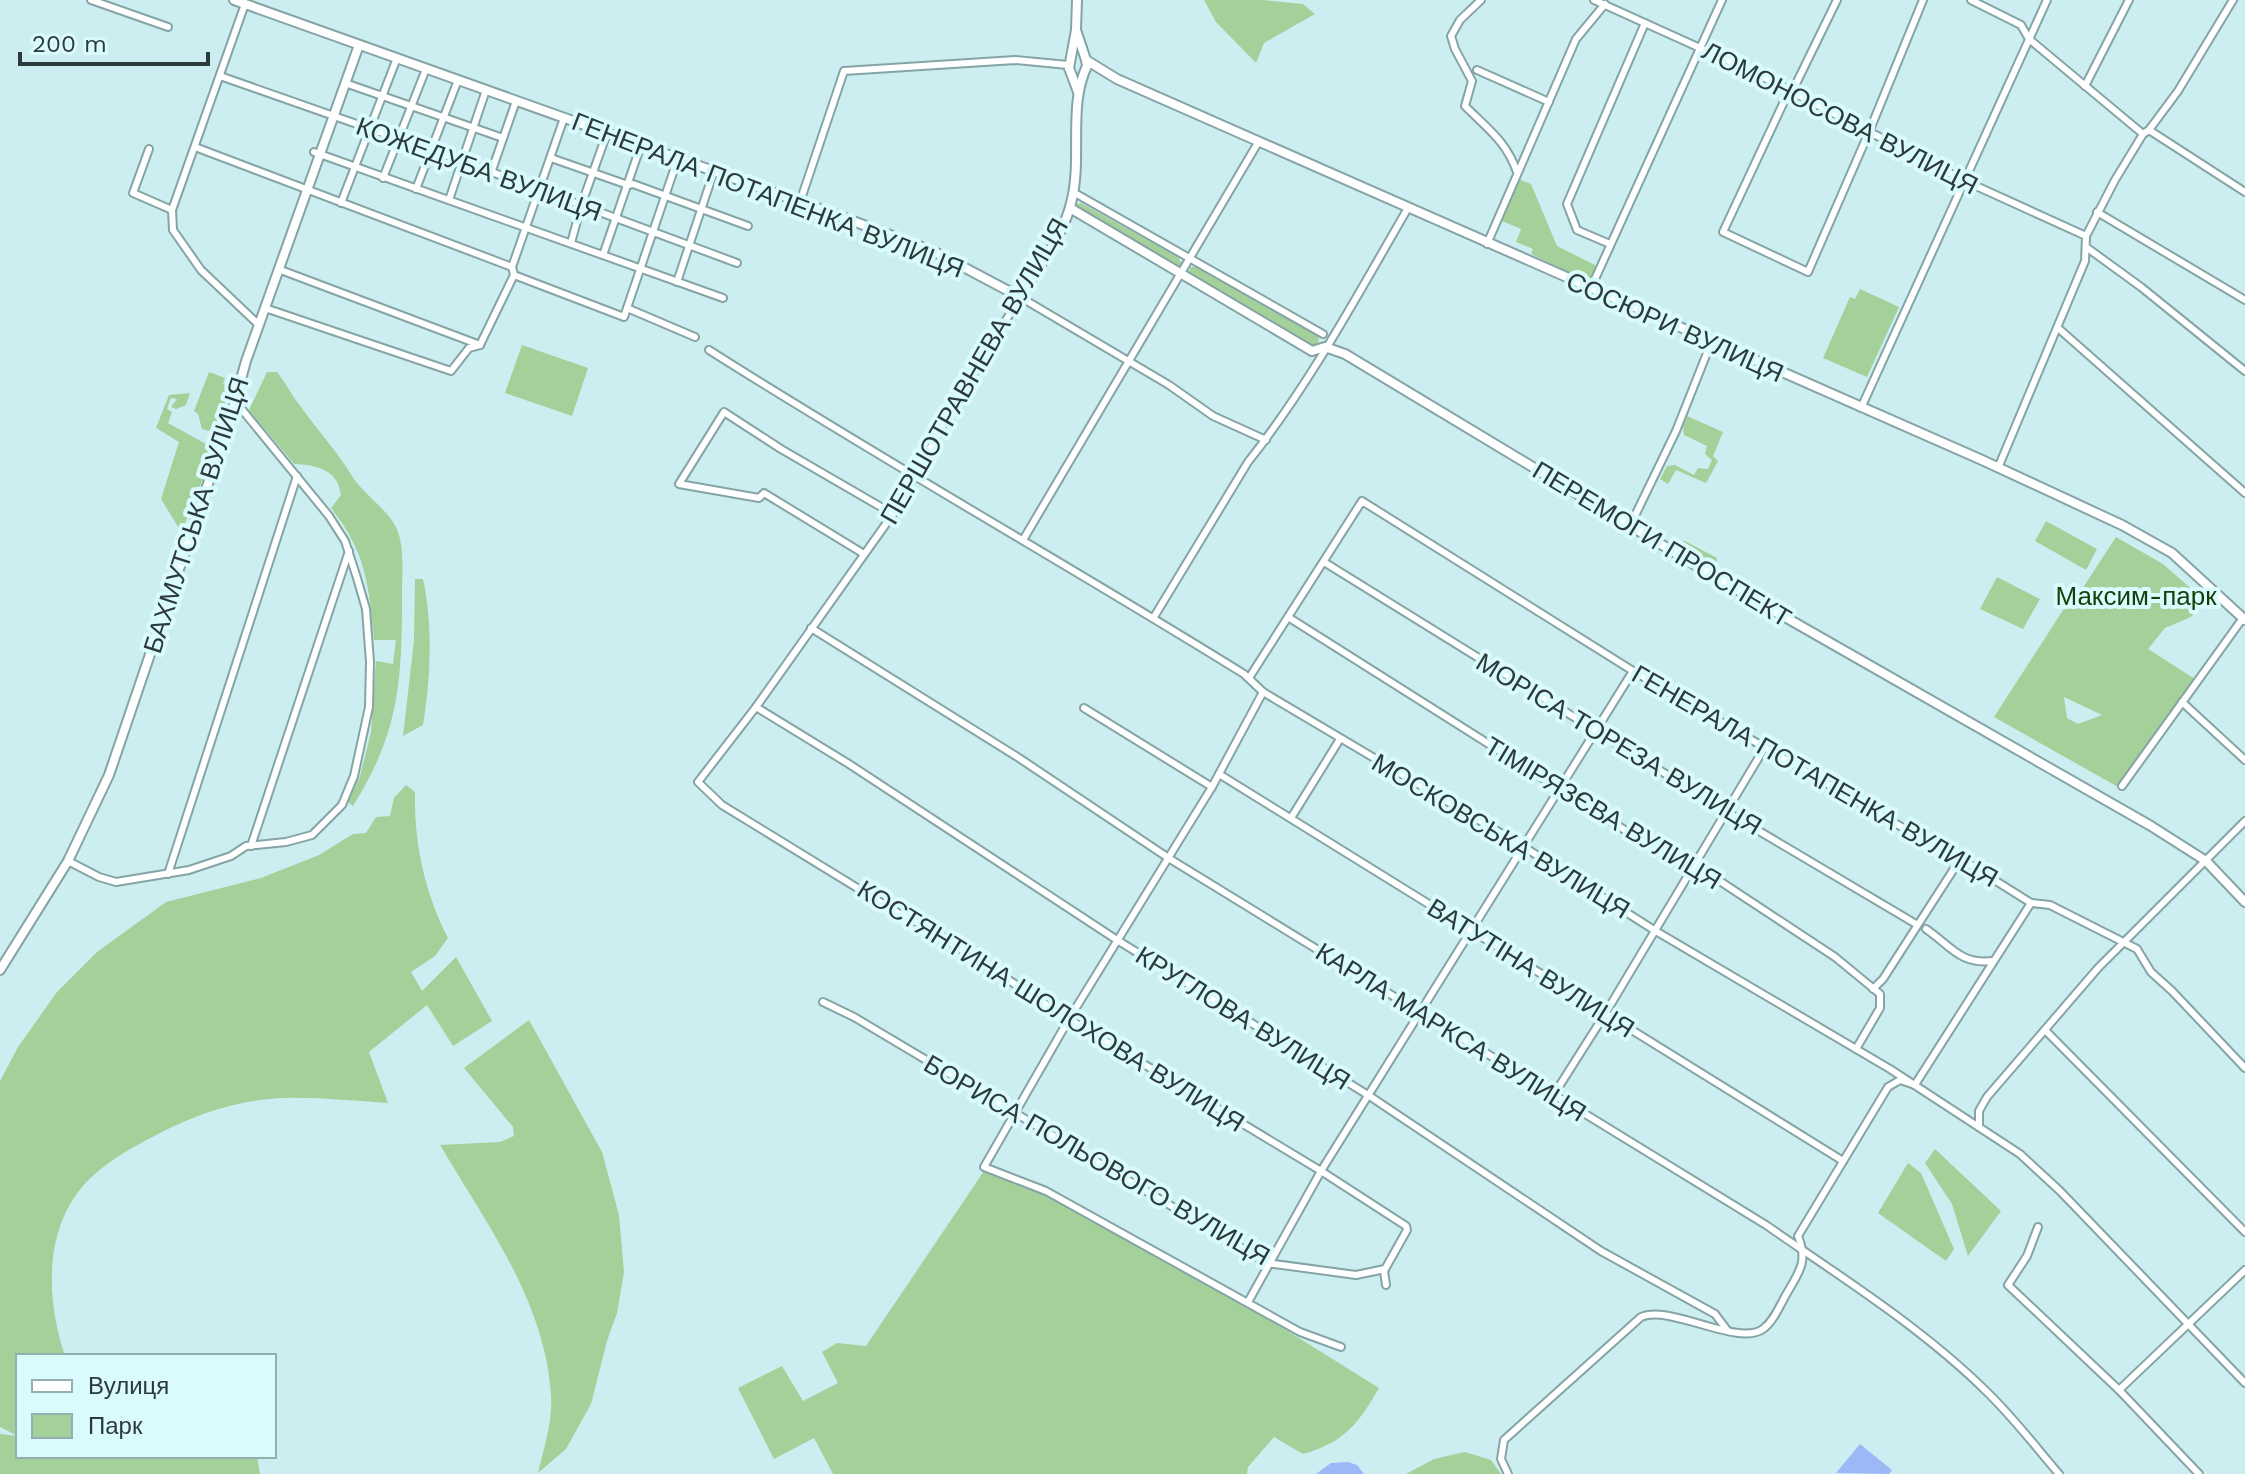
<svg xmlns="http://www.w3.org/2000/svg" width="2245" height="1474" font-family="'Work Sans',sans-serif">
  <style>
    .green { fill: #a4d099; fill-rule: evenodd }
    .water { fill: #9db8f7 }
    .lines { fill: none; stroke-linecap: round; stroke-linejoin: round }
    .minor-casing { stroke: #85a4a6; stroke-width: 10 }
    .major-casing { stroke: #85a4a6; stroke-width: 12 }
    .minor { stroke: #fff; stroke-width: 6 }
    .major { stroke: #fff; stroke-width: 8 }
    .labels { text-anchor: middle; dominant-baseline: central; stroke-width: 8; stroke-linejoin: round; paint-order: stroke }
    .street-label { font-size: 26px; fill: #2d3a3b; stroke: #dafbfe }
    .park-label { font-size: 26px; fill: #163d0a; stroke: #dafbfe }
  </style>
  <rect width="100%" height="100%" fill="#cdeef1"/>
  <!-- green -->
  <g class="green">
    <path d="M1204 0H1263L1303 4 1315 14 1264 43 1256 63 1216 22Z"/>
    <path d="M1518 179 1531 184 1557 246 1597 266 1589 282 1531 254 1533 249 1516 242 1521 229 1502 221Z"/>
    <path d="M1081 203 1178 257 1182 264 1179 268 1076 208 1077 204Z"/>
    <path d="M1190 267H1198L1314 332 1319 336 1318 345 1311 347 1192 277 1189 273Z"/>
    <path d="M1860 289 1899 307 1867 377 1823 358 1850 297 1855 299Z"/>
    <path d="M522 345 588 368 572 416 505 393Z"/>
    <path d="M209 372 225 378 223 384 231 387 214 432 202 429 198 414 194 411Z"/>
    <path d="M267 372H277C286 383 292 396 301 407 318 431 337 451 352 476 363 494 388 510 396 527 405 546 402 574 402 594 402 680 400 731 353 806L348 802 360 776 371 732 376 661 393 664 396 640H374C369 585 366 552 331 508L341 495C338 469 316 465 294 464L249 410Z"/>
    <path d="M190 393 186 405 176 409 171 407 177 399 171 398 167 409 172 412 168 423 206 444 209 449 204 476 183 528 180 530 161 499 179 442 156 428 169 395Z"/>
    <path d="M1687 416 1723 432 1713 456 1718 461 1706 483 1676 470 1668 484 1660 479 1667 466 1675 465 1694 475 1698 468 1708 469 1712 460 1705 454 1707 446 1684 435 1683 428Z"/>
    <path d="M2046 521 2097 549 2086 570 2035 541Z"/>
    <path d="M2116 537 2163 564 2204 600 2191 617 2165 628 2148 649 2195 679 2118 787 1994 717 2067 604 2071 606ZM2064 697 2102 715 2078 724 2067 718Z"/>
    <path d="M1682 541H1685L1717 558 1716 566 1712 567 1681 549Z"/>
    <path d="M1997 577 2040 599 2023 629 1980 609Z"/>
    <path d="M415 579H423C433 626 431 677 423 725L403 736 414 640Z"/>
    <path d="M406 785 415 792C414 844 425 893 448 938L435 956 411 972 422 991 456 957 492 1021 453 1046 427 1005 369 1052 388 1103C354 1101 319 1097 285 1098 242 1099 200 1113 162 1132 134 1146 103 1163 82 1187 43 1234 47 1302 65 1356H18V1456H257L260 1474H0V1434L18 1436 0 1427V1081L18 1047 57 992 97 952 166 902 261 878 319 855 353 834 366 833 376 817 390 816 394 798Z"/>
    <path d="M529 1020 602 1152 619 1215 624 1272 617 1313 607 1341 591 1404 566 1449 538 1473C544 1448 553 1420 551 1395 545 1301 486 1223 440 1145L500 1142 514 1136 513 1127 464 1068Z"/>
    <path d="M1935 1149 2001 1211 1968 1256 1952 1204 1925 1163Z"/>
    <path d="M1908 1163 1921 1173 1954 1249 1946 1261 1878 1213Z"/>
    <path d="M984 1171 1044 1193 1246 1305 1379 1388C1358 1424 1345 1442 1303 1454L1274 1437 1248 1467 1247 1474H833L814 1438 774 1459 738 1388 782 1366 803 1401 838 1383 822 1352 837 1343 866 1346Z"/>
    <path d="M1465 1452 1491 1460 1501 1474H1406L1434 1459Z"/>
  </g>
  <!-- water -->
  <g class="water">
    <path d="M1860 1444 1892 1470 1889 1474 1836 1473Z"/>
    <path d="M1348 1462 1357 1465 1364 1474H1316L1331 1463Z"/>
  </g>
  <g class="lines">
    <defs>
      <g id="minor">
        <path d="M91 0 168 27"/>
        <path d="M1481 0 1460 20 1451 36 1455 49 1472 81 1465 106C1488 129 1506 141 1517 172"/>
        <path d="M1594 0 1753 72 1965 181 2086 236"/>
        <path d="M1837 0 1793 90 1788 93 1723 232 1808 272 1869 132 1923 0"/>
        <path d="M1971 0 2021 25 2029 39 2143 134"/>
        <path d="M245 4 172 210 173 230 201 270 259 325"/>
        <path d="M1477 70 1549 102"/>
        <path d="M220 76 462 161 737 263"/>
        <path d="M345 83 503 138"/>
        <path d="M2085 86 2129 0"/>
        <path d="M2149 130 2245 192"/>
        <path d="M195 147 512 267 514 275 624 317 627 308 695 337"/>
        <path d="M149 149 133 193 172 210"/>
        <path d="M314 152 723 298"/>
        <path d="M551 158 628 185 633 184 748 226"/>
        <path d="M491 173 516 101"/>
        <path d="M383 178 426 69"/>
        <path d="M416 189 458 80"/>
        <path d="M1073 192 1323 334"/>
        <path d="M449 200 486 90"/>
        <path d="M800 202 844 71 1015 60 1068 65"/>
        <path d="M341 203 397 58"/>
        <path d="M2097 212 2245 300"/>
        <path d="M571 243 581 206 607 133"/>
        <path d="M1487 244 1576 39 1605 4"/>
        <path d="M1610 244 1577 230 1567 204 1645 23"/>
        <path d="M2086 247 2141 287 2245 371"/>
        <path d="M603 255 641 145"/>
        <path d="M512 267 564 118"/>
        <path d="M278 269 480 345"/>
        <path d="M677 282 714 171"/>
        <path d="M1590 290 1722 0"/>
        <path d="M265 308 451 371 469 348 480 345"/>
        <path d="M627 308 678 158"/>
        <path d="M2058 328 2245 493"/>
        <path d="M480 345 514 275"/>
        <path d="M709 350C885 462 1067 564 1244 674L1263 692 1524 847 1654 930 1890 1069 2020 1154 2060 1191 2245 1383"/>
        <path d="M1861 408 2047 0"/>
        <path d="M1266 440 1213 416 1169 385 1020 297 954 406 893 514 756 707 698 782 722 805 903 916 925 926 1069 1019 1321 1171 1406 1226 1407 1230 1384 1271 1386 1285"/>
        <path d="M1998 468 2085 261 2086 236 2115 180 2143 134 2149 130 2178 91 2233 0"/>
        <path d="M1630 526 1676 431 1711 343"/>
        <path d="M1023 540 1259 141"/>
        <path d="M864 554 764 493 759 498 679 484 724 412 781 449 893 514"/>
        <path d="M1324 562 1727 812 1916 924"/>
        <path d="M1154 617 1248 462C1310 384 1358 294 1408 208"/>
        <path d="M1288 617 1688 870 1700 868 1835 957 1880 994V1008L1856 1049"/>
        <path d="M811 628 1019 758 1170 859 1766 1225C1841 1277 1921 1327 1986 1391 2013 1417 2035 1446 2059 1474"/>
        <path d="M1249 678 1362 501 1633 671 1924 840 1936 850 1969 864 2031 903 2050 905 2137 949 2151 972 2172 991 2245 1068"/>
        <path d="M1263 692 1212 787 1069 1019 984 1167 1046 1191 1300 1332 1341 1347"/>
        <path d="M2182 702 2245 760"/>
        <path d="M756 707 849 764 1117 940 1368 1095 1601 1251 1715 1314 1727 1330"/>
        <path d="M1084 708 1212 787"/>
        <path d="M1219 774 1843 1161"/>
        <path d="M2122 786 2243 618"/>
        <path d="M1291 818 1340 739"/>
        <path d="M251 846 349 551"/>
        <path d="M68 861 99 877 116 882 189 870 231 856 246 846 286 842 312 835 342 805 354 776 369 707 370 662 366 609 357 578 345 541 329 516 235 401"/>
        <path d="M168 874 297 476"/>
        <path d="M1926 929C1951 946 1960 965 1993 961"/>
        <path d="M1873 989 1883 979 1959 861"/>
        <path d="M823 1002 854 1017 1267 1263 1356 1275 1385 1269"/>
        <path d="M2045 1030 2245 1232"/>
        <path d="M1553 1096 1605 1014 1765 747"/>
        <path d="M1979 1127V1111L1987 1097 2098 968 2245 821"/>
        <path d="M2038 1227 2027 1256 2008 1285 2119 1390 2199 1474"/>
        <path d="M1248 1302 1321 1171 1633 671"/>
        <path d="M2119 1390 2245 1270"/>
        <path d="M1508 1474 1501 1459 1504 1440 1641 1317C1670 1304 1738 1347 1763 1329 1774 1321 1780 1305 1787 1293 1800 1271 1808 1261 1798 1236L1888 1087 1900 1080 1915 1085 1918 1080 2031 903"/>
      </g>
      <g id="major">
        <path d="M234 0 845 218 935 252 1020 297C1038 267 1065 234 1072 199 1082 156 1068 105 1087 66L1086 60"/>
        <path d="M1076 30 1086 60 1117 79 1982 460 2122 525 2172 553 2245 620"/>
        <path d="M1069 68 1076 30 1077 0"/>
        <path d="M1069 68 1078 92"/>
        <path d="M1070 208 1312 351 1325 347 1345 354 1722 581 2151 826 2206 861 2245 902"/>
        <path d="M0 970 68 861 109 775 231 416 246 361 359 45"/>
      </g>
    </defs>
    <!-- minor casing -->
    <use href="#minor" class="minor-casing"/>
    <!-- major casing -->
    <use href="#major" class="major-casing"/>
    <!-- minor -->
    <use href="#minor" class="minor"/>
    <!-- major -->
    <use href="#major" class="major"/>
  </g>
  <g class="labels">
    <!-- street labels -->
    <g class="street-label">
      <text transform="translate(1840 118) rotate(27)">ЛОМОНОСОВА ВУЛИЦЯ</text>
      <text transform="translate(479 169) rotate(20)">КОЖЕДУБА ВУЛИЦЯ</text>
      <text transform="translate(768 195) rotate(21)">ГЕНЕРАЛА ПОТАПЕНКА ВУЛИЦЯ</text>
      <text transform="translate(1675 327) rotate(24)">СОСЮРИ ВУЛИЦЯ</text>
      <text transform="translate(974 371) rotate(-60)">ПЕРШОТРАВНЕВА ВУЛИЦЯ</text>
      <text transform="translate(196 515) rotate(-72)">БАХМУТСЬКА ВУЛИЦЯ</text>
      <text transform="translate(1662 544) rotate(31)">ПЕРЕМОГИ ПРОСПЕКТ</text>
      <text transform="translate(1619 744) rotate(31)">МОРІСА ТОРЕЗА ВУЛИЦЯ</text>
      <text transform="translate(1815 776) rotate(30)">ГЕНЕРАЛА ПОТАПЕНКА ВУЛИЦЯ</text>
      <text transform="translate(1603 813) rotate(31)">ТІМІРЯЗЄВА ВУЛИЦЯ</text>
      <text transform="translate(1501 836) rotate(31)">МОСКОВСЬКА ВУЛИЦЯ</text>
      <text transform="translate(1531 968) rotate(32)">ВАТУТІНА ВУЛИЦЯ</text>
      <text transform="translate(1051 1006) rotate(32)">КОСТЯНТИНА ШОЛОХОВА ВУЛИЦЯ</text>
      <text transform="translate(1243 1018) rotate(32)">КРУГЛОВА ВУЛИЦЯ</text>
      <text transform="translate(1451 1032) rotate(32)">КАРЛА МАРКСА ВУЛИЦЯ</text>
      <text transform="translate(1097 1160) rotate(30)">БОРИСА ПОЛЬОВОГО ВУЛИЦЯ</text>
    </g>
    <!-- park labels -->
    <g class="park-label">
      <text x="2136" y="596">Максим-парк</text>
    </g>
  </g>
  <!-- legend -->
  <rect x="16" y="1354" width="260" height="104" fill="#dafbfe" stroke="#95aeb0" stroke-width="2"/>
  <rect x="32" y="1380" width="40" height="12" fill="#ffffff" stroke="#95aeb0" stroke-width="2"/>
  <text x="88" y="1394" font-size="24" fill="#2d3a3b">Вулиця</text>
  <rect x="32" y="1414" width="40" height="24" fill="#a4d099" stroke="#95aeb0" stroke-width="2"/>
  <text x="88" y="1434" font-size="24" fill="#2d3a3b">Парк</text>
  <!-- scale -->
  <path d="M20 52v12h188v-12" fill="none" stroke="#2d3a3b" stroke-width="4"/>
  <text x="32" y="52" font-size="24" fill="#2d3a3b" stroke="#dafbfe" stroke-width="6" paint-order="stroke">200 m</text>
</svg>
